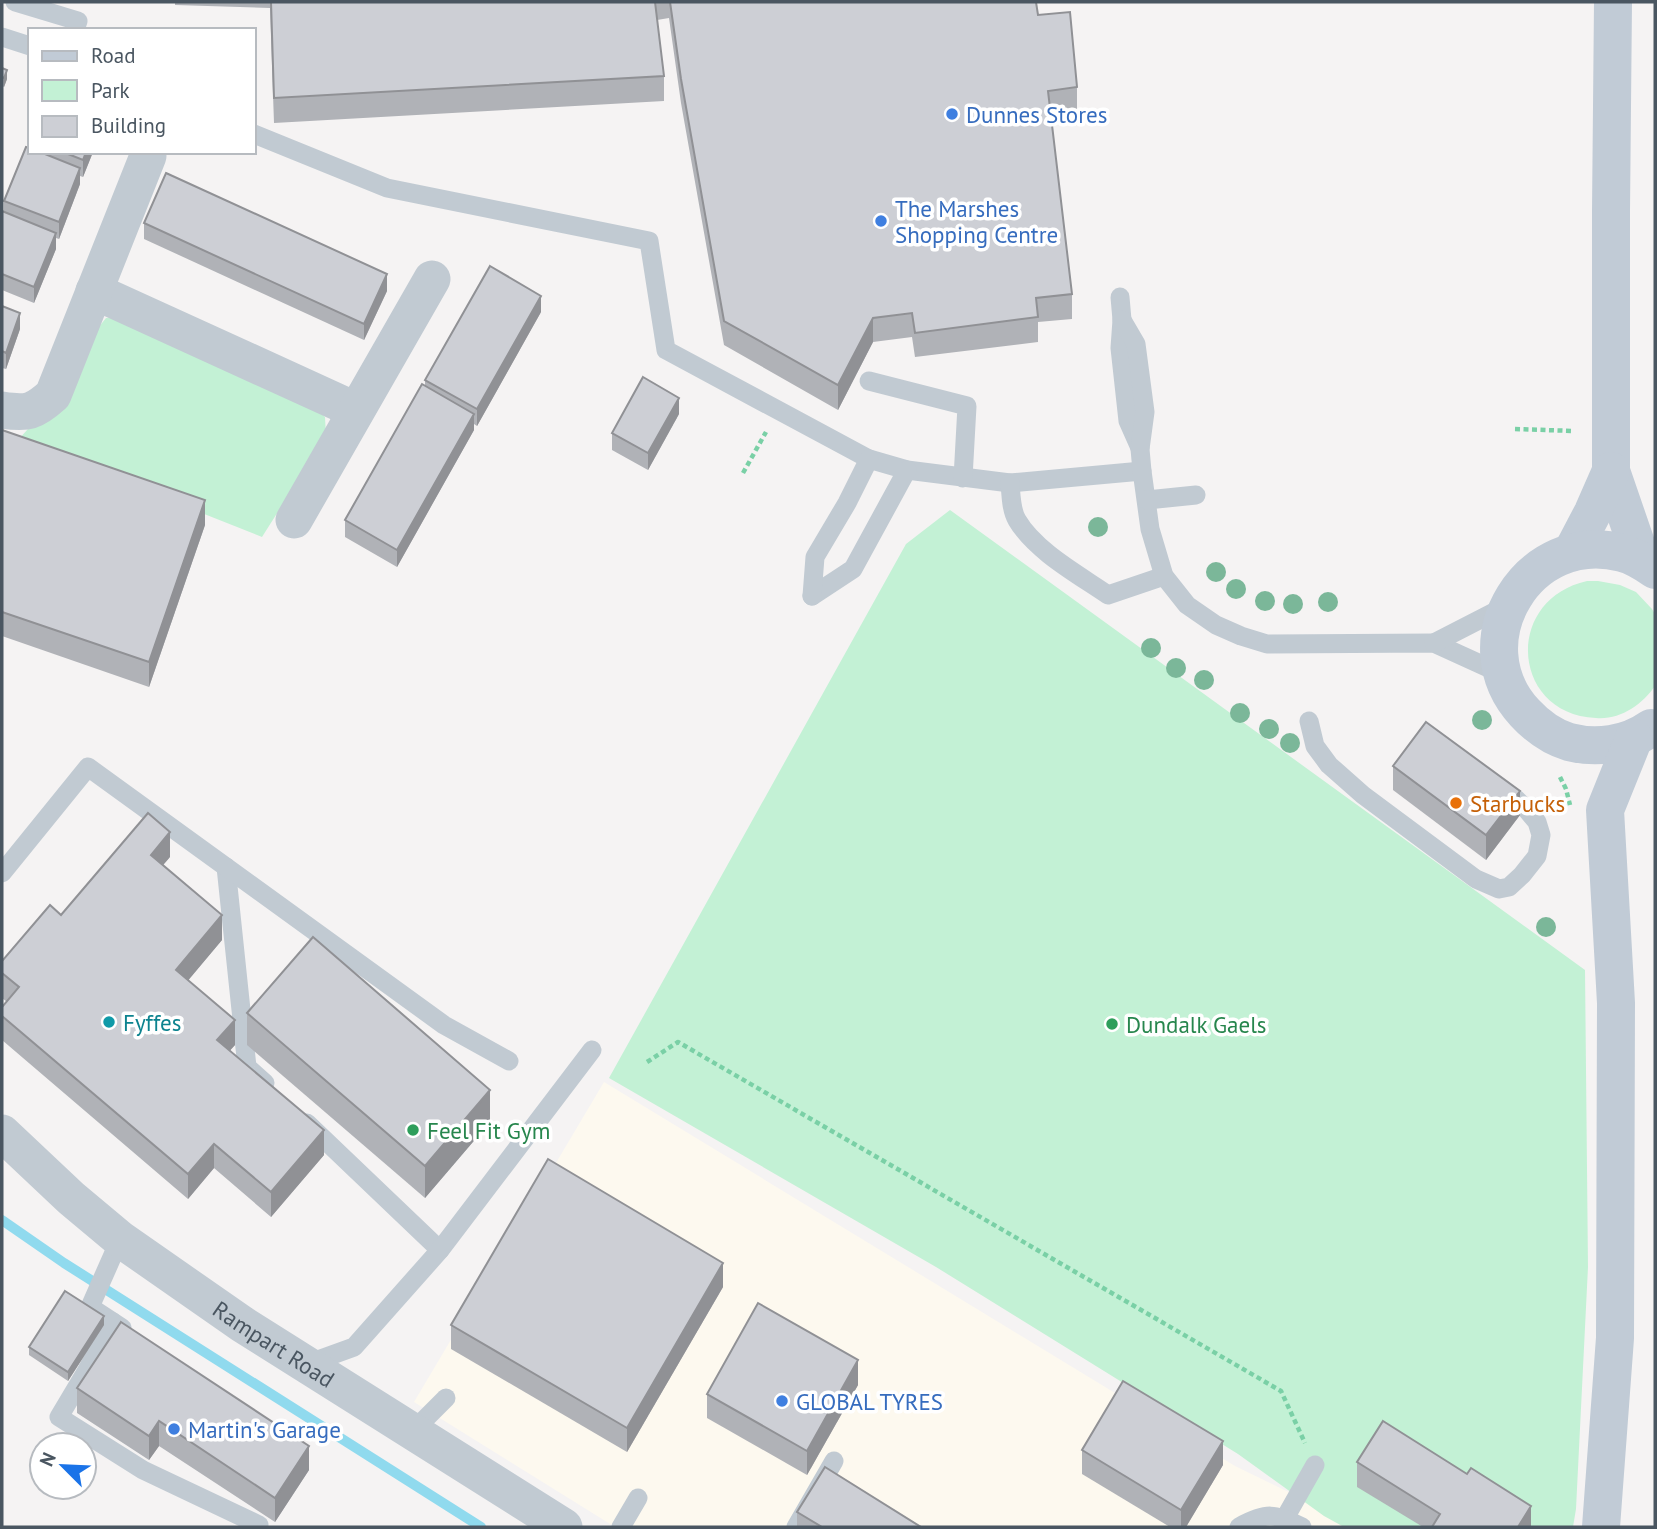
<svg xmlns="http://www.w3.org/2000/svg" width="1657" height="1529" font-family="'PT Sans',sans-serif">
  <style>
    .commercial { fill: #fdf9ef }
    .green { fill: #c3f1d5 }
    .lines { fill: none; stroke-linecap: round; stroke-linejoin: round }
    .stream { stroke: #90daee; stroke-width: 10 }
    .path { stroke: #7ad0a6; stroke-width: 4.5; stroke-dasharray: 5 3.5; stroke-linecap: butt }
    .lane { stroke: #c1cad2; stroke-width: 19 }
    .street { stroke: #c1cad2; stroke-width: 37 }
    .secondary { stroke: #c1cbd6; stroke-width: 38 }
    .tree { fill: #7bb799 }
    .wall { fill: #b0b2b7 }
    .shaded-wall { fill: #909195 }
    .building { fill: #cdcfd5; stroke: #909195; stroke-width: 2 }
    .shop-dot { fill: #3f7fe0; stroke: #fff; stroke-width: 2.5 }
    .food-dot { fill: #e8710a; stroke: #fff; stroke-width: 2.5 }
    .culture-dot { fill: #0f9aa8; stroke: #fff; stroke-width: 2.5 }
    .leisure-dot { fill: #2e9e5b; stroke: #fff; stroke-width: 2.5 }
    .labels { text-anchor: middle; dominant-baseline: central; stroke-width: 7; stroke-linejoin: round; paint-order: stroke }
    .shop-label { font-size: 23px; fill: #366cbe; stroke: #fff; text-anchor: start }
    .food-label { font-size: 23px; fill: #c56008; stroke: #fff; text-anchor: start }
    .culture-label { font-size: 23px; fill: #0d838f; stroke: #fff; text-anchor: start }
    .leisure-label { font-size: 23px; fill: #27864d; stroke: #fff; text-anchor: start }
    .street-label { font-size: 23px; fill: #4a5661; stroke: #fff }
  </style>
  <rect width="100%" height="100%" fill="#f5f3f3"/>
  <!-- commercial -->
  <path class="commercial" d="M604 1082 1235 1466 1342 1518 1355 1527H615L414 1402Z"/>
  <!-- green -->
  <g class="green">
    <path d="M124 317 308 402 325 417 326 436 262 537 18 440 28 429 94 333 106 318Z"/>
    <path d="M950 510 1585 970 1588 1267 1576 1509 1573 1527H1344L1324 1516 1238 1454 936 1267 609 1078 906 544Z"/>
    <path d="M1587 581H1598L1620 585 1636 592 1652 609 1655 614V686C1642 705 1620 720 1596 718 1511 714 1503 600 1587 581Z"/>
  </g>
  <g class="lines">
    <!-- stream -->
    <path class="stream" d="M2 1220 64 1263 481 1527"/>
    <!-- path -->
    <g class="path">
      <path d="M1515 429 1574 431"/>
      <path d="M743 473 766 432"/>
      <path d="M1560 777 1566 789 1570 805"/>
      <path d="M647 1062 678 1042 1281 1391 1305 1443"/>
    </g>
    <!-- lane -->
    <g class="lane">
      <path d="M15 2 78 21 75 30"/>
      <path d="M2 37 30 46"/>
      <path d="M254 134 387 188 649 241 666 350 869 459 907 470 1010 483 1142 471"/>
      <path d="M1120 297 1122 320 1120 348 1128 421 1140 448"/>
      <path d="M1122 320 1136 344 1145 412 1140 449 1142 471 1150 529 1164 576 1187 605 1216 625 1241 636 1267 644 1434 643 1502 674"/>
      <path d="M869 381 967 406 963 478"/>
      <path d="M1010 483C1011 494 1011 510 1017 520 1035 551 1079 575 1108 595L1164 576"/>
      <path d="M1147 500 1196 495"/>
      <path d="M812 596 853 569 907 470"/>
      <path d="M812 596 815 557 847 503 869 459"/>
      <path d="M1434 643 1508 605"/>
      <path d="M1309 721 1315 746 1329 765 1363 795 1476 879 1499 889 1509 887 1522 875 1537 856 1541 835 1537 822 1527 810 1516 799 1500 788"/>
      <path d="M226 867 247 1067 265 1083"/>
      <path d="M2 873 88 767 444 1025 509 1061"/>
      <path d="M307 1123 440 1250"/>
      <path d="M120 1239 90 1307 122 1328"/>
      <path d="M113 1322 87 1370 59 1417 143 1470 259 1525"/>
      <path d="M307 1364 354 1347 440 1250 592 1050"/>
      <path d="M412 1432 446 1398"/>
      <path d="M1285 1518 1315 1465"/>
      <path d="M621 1527 638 1498"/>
      <path d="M796 1527 834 1461"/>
      <path d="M1239 1527C1266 1512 1275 1513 1302 1527"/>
    </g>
    <!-- street -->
    <g class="street">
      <path d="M94 291 355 410"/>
      <path d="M2 410C28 414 34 412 53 395L148 156"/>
      <path d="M294 520 432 279"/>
      <path id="s1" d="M2 1133 71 1198 120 1239 242 1324 564 1527"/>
    </g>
    <!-- secondary -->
    <g class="secondary">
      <path d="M1613 2 1611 211V471L1642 561"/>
      <path d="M1572 552 1593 512 1611 471"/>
      <path d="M1651 728C1627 745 1596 749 1569 742 1552 737 1537 726 1525 713 1459 642 1529 528 1622 553 1634 556 1645 563 1655 570"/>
      <path d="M1601 1527 1615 1338 1616 1003 1605 810 1634 738"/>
    </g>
  </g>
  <!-- trees -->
  <g class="tree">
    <circle cx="1098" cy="527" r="10"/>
    <circle cx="1216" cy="572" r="10"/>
    <circle cx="1236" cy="589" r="10"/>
    <circle cx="1265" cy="601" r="10"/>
    <circle cx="1328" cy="602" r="10"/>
    <circle cx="1293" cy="604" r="10"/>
    <circle cx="1151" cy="648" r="10"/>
    <circle cx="1176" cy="668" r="10"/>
    <circle cx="1204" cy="680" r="10"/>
    <circle cx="1240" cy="713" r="10"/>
    <circle cx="1482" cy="720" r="10"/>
    <circle cx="1269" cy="729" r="10"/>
    <circle cx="1290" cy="743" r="10"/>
    <circle cx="1546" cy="927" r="10"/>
  </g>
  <!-- wall -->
  <g class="wall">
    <path d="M175 2H1036L1038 15 1077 87V111L1051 115 1072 294V319L1038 322V342L915 357 912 337 873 342 838 410 724 345 681 103 669 18 657 20 664 76V101L274 123 270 8 175 5Z"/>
    <path d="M2 68 7 79 4 87 2 86Z"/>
    <path d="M30 137V152H93L83 177 80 176V184L59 239 56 238V249L34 303 2 290V211L4 212V201L29 148Z"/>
    <path d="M144 223 387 291 364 340 144 239Z"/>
    <path d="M2 306 20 329 6 369 2 368Z"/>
    <path d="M541 312 477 426 474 424V430L397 567 345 537V520L425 386V380Z"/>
    <path d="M679 414 648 470 612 450V433Z"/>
    <path d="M2 430 205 525 149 687 2 636Z"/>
    <path d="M1393 766 1520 815 1486 860 1393 790Z"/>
    <path d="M170 857 163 865 222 940 188 980 235 1045 230 1050 324 1155 271 1217 214 1168 188 1199 2 1040V1007L7 1002 2 998V961L61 915Z"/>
    <path d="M247 1013 490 1122 425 1198 247 1045Z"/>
    <path d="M723 1287 627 1452 451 1349V1325Z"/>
    <path d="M104 1325 68 1381 29 1355V1347Z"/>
    <path d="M858 1385 807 1475 707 1418V1394Z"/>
    <path d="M77 1388 309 1470 275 1522 159 1446 149 1460 77 1413Z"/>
    <path d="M1082 1450 1223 1465 1186 1527H1170L1082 1474Z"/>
    <path d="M1357 1462 1531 1527H1423L1357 1487Z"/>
    <path d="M797 1512 921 1527H797Z"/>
  </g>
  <!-- shaded-wall -->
  <g class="shaded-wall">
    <path d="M7 70V79L4 87V78Z"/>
    <path d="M86 152H93L83 177V160Z"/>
    <path d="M80 168V184L59 239V222Z"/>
    <path d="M56 233V249L34 303V287Z"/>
    <path d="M387 274V291L364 340V324Z"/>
    <path d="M541 296V312L477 426V409Z"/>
    <path d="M20 313V329L6 369V353Z"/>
    <path d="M873 318V342L838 410V385Z"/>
    <path d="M679 398V414L648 470V453Z"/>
    <path d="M474 414V430L397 567V550Z"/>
    <path d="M205 500V525L149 687V662Z"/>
    <path d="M1520 791V815L1486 860V835Z"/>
    <path d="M170 832V857L151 879V855Z"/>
    <path d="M222 915V940L176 995V970Z"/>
    <path d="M235 1020V1045L217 1065V1040Z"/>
    <path d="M490 1090V1122L425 1198V1166Z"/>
    <path d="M324 1130V1155L271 1217V1192Z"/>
    <path d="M214 1144V1168L188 1199V1174Z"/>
    <path d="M723 1263V1287L627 1452V1428Z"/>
    <path d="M104 1316V1325L68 1381V1372Z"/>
    <path d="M858 1360V1385L807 1475V1451Z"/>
    <path d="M159 1421V1446L149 1460V1436Z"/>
    <path d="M1223 1441V1465L1186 1527H1181V1510Z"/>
    <path d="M309 1446V1470L275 1522V1498Z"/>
    <path d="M1531 1506V1527H1518Z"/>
  </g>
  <!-- building -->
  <g class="building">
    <path d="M271 2H655L664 76 274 98Z"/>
    <path d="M670 2H1036L1038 15 1070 12 1077 87 1048 91 1072 294 1036 298 1038 317 915 333 912 313 873 318 838 385 724 321 681 79Z"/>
    <path d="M2 68 7 70 4 78 2 77Z"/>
    <path d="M26 147 30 148V152H40L80 168 59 222 4 201Z"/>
    <path d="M63 152H86L83 160Z"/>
    <path d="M166 173 387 274 364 324 144 223Z"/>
    <path d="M2 211 56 233 34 287 2 274Z"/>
    <path d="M490 266 541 296 477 409 425 380Z"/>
    <path d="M2 306 20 313 6 353 2 351Z"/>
    <path d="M643 377 679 398 648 453 612 433Z"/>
    <path d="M422 384 474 414 397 550 345 520Z"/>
    <path d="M2 430 205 500 149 662 2 612Z"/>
    <path d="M1426 722 1520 791 1486 835 1393 766Z"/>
    <path d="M148 813 170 832 151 855 222 915 176 970 235 1020 217 1040 324 1130 271 1192 214 1144 188 1174 2 1016V1007L19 987 2 973V961L50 905 61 915Z"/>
    <path d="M313 937 490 1090 425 1166 247 1013Z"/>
    <path d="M548 1159 723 1263 627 1428 451 1325Z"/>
    <path d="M65 1291 104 1316 68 1372 29 1347Z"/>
    <path d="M758 1303 858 1360 807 1451 707 1394Z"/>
    <path d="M121 1322 309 1446 275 1498 159 1421 149 1436 77 1388Z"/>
    <path d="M1123 1381 1223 1441 1181 1510 1082 1450Z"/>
    <path d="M1383 1421 1467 1474 1471 1468 1531 1506 1518 1527H1432L1440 1514 1357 1462Z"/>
    <path d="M825 1467 921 1527H822L797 1512Z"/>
  </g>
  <!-- markers -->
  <g class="shop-dot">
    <circle cx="952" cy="114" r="7"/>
    <circle cx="881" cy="221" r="7"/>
    <circle cx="782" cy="1401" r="7"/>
    <circle cx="174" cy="1429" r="7"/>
  </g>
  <circle class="food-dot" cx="1456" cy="803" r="7"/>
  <circle class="culture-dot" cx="109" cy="1022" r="7"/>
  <g class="leisure-dot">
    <circle cx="1112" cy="1024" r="7"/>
    <circle cx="413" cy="1130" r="7"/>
  </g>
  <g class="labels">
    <!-- shop labels -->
    <g class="shop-label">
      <text x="966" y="114">Dunnes Stores</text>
      <text x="895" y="208">The Marshes<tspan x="895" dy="26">Shopping Centre</tspan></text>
      <text x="796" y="1401">GLOBAL TYRES</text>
      <text x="188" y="1429">Martin's Garage</text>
    </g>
    <!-- food labels -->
    <g class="food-label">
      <text x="1470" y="803">Starbucks</text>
    </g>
    <!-- culture labels -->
    <g class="culture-label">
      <text x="123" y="1022">Fyffes</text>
    </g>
    <!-- leisure labels -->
    <g class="leisure-label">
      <text x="1126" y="1024">Dundalk Gaels</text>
      <text x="427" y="1130">Feel Fit Gym</text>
    </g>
    <!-- street labels -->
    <g class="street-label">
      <text stroke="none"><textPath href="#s1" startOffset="345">Rampart Road</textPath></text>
    </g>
  </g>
  <!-- border -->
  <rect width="1657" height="1529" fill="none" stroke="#4a5661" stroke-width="7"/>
  <!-- legend -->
  <rect x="28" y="28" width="228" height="126" fill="#ffffff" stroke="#b7bbc0" stroke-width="2"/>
  <rect x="42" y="51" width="35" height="10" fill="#c1cbd6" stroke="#b7bbc0" stroke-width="2"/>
  <text x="91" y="63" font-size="21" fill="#4a5661">Road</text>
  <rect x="42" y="80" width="35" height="21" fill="#c3f1d5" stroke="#b7bbc0" stroke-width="2"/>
  <text x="91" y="98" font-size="21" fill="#4a5661">Park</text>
  <rect x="42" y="116" width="35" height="21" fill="#cdcfd5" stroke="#b7bbc0" stroke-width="2"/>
  <text x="91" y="133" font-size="21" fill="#4a5661">Building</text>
  <!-- north arrow -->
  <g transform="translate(63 1466) rotate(294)"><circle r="33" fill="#ffffff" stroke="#b7bbc0" stroke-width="2"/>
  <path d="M0-5L12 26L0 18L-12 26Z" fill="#1a73e8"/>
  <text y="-10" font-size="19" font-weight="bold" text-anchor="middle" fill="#4a5661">N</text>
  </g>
</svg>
